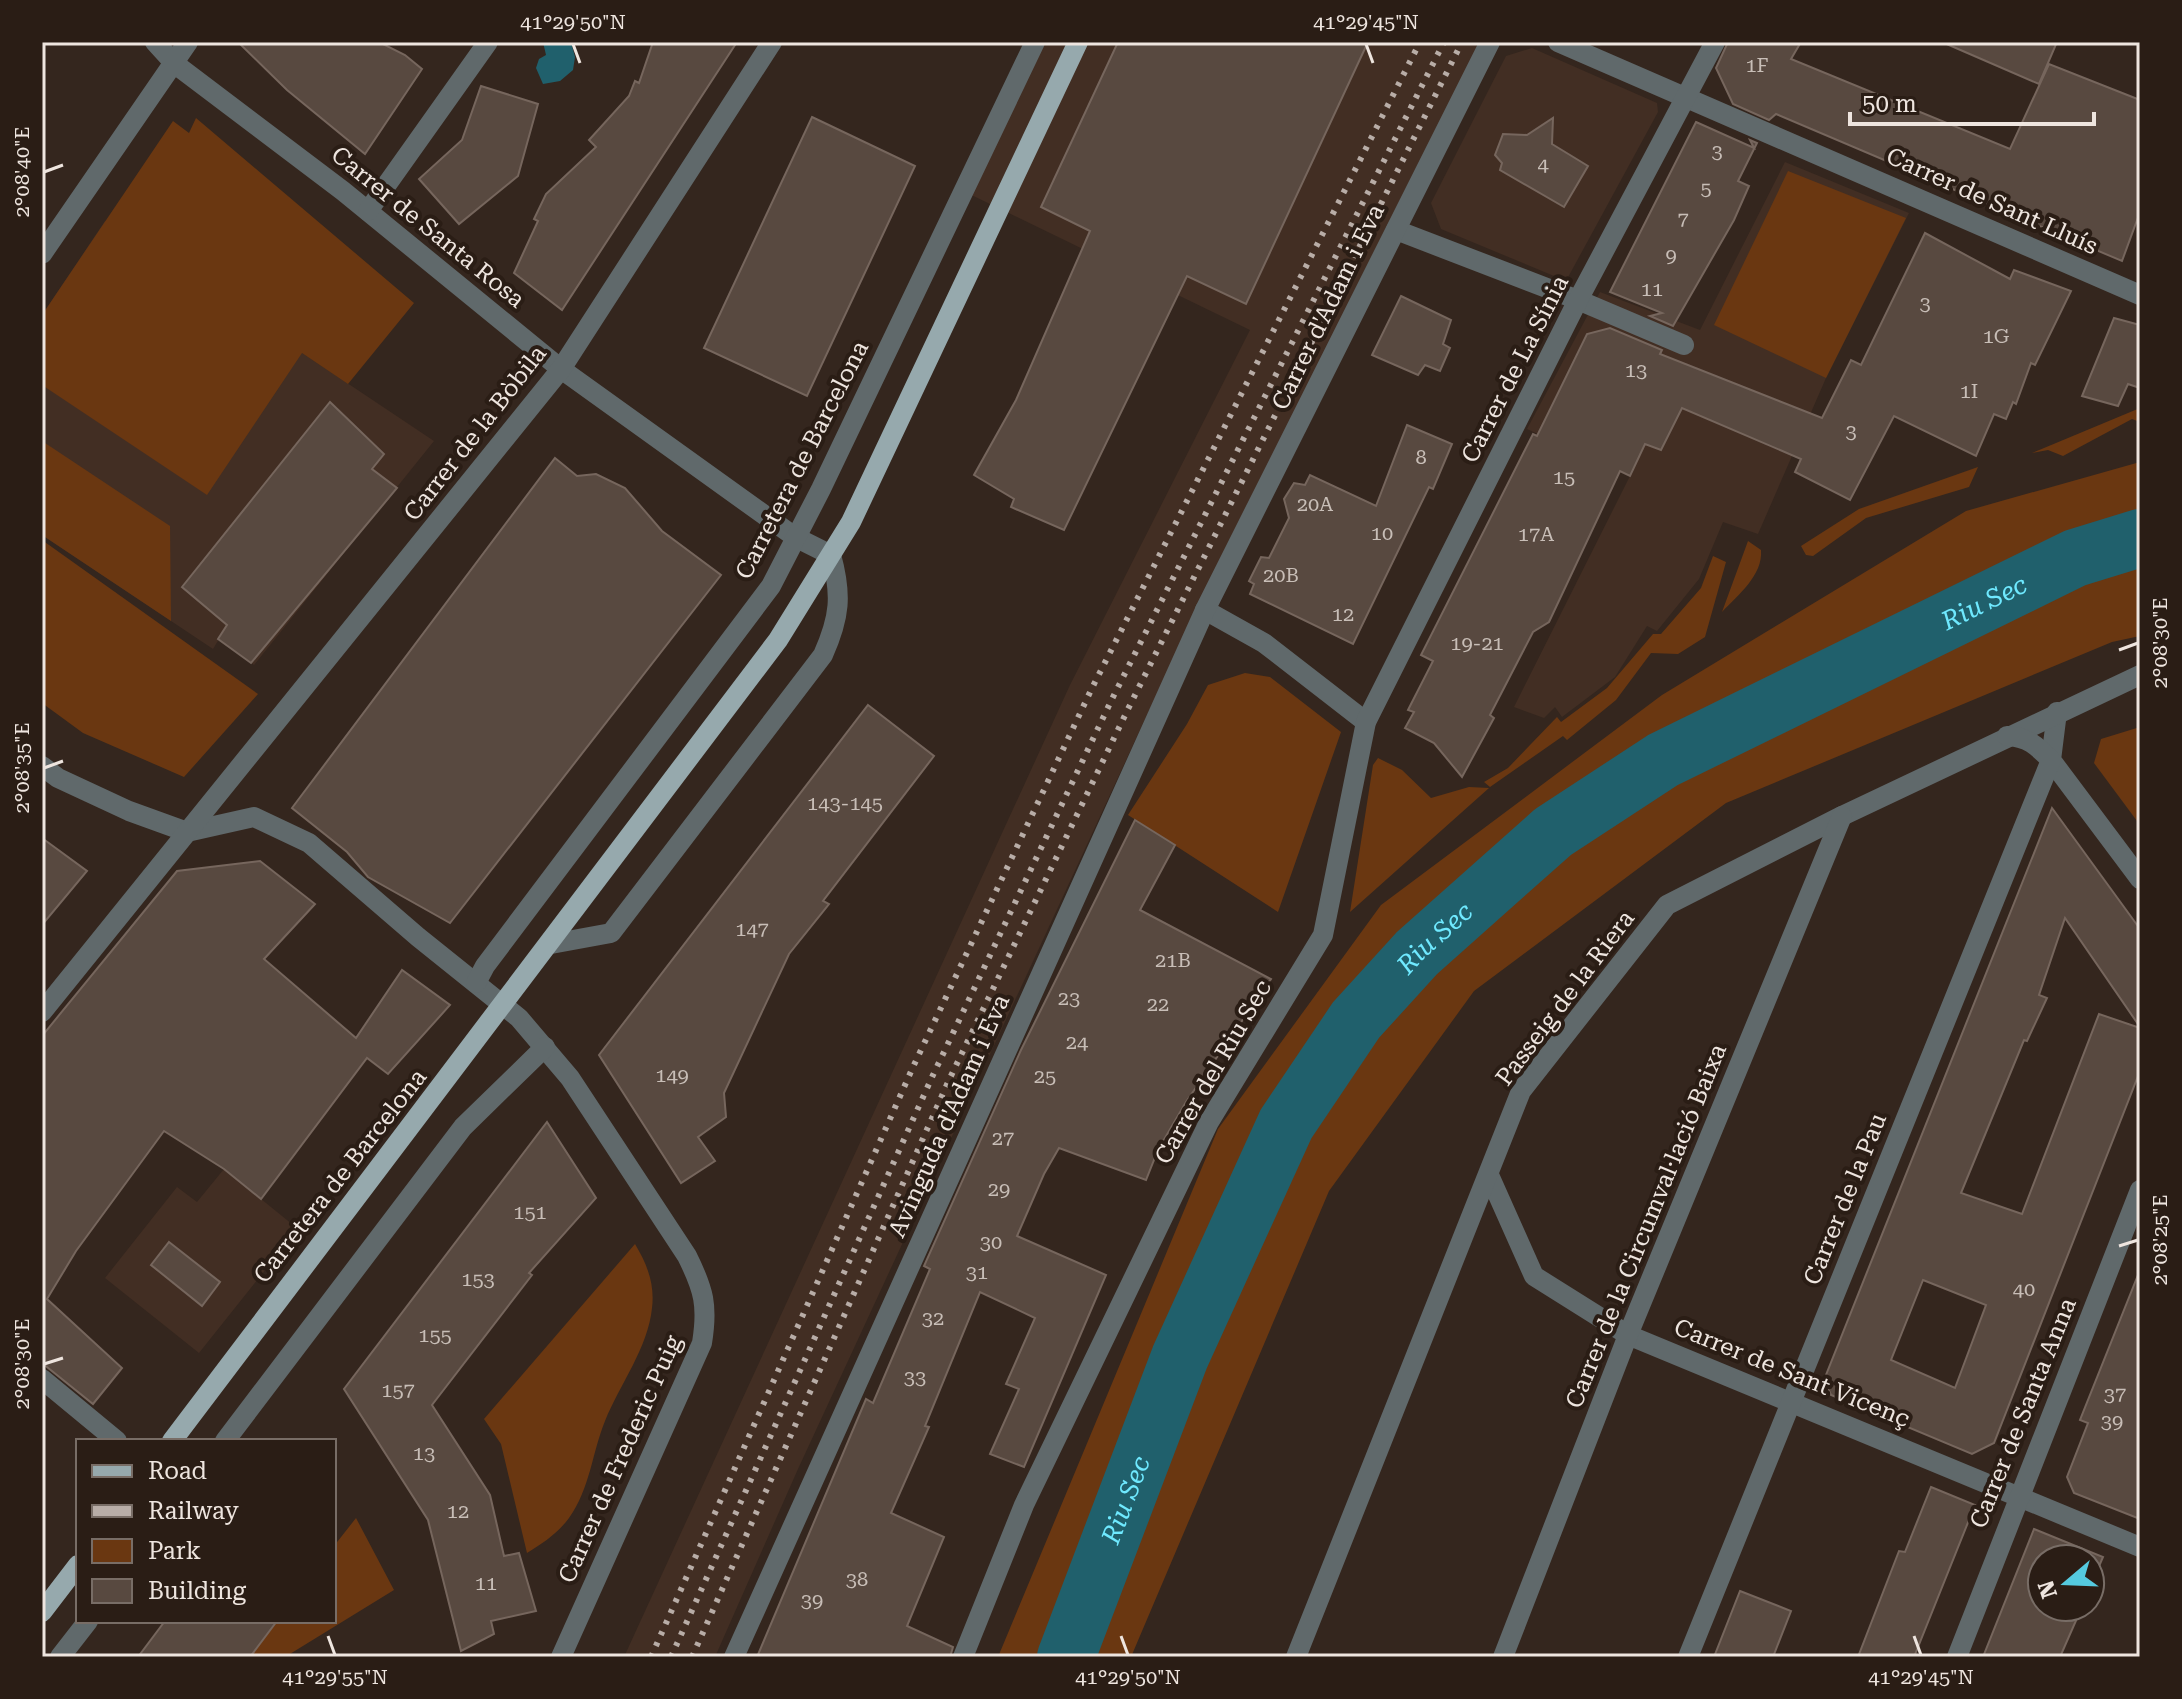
<svg xmlns="http://www.w3.org/2000/svg" width="2182" height="1699" font-family="'Roboto Serif',serif">
  <style>
    .built { fill: #422e23 }
    .green { fill: #6a3711 }
    .water { fill: #20606c }
    .lines { fill: none; stroke-linecap: round; stroke-linejoin: round }
    .river { stroke: #20606c; stroke-width: 58 }
    .building { fill: #584940; stroke: #76665d; stroke-width: 2; fill-rule: evenodd }
    .minor { stroke: #60696b; stroke-width: 20 }
    .major { stroke: #96a9ad; stroke-width: 20 }
    .rail { stroke: #b8ada7; stroke-width: 6; stroke-dasharray: 4 8; stroke-linecap: butt }
    .ticks { fill: none; stroke: #eee5df; stroke-width: 3 }
    .labels { text-anchor: middle; dominant-baseline: central; stroke-width: 8; stroke-linejoin: round; paint-order: stroke }
    .number-label { font-size: 20px; fill: #c8beb7 }
    .street-label { font-size: 24px; fill: #eee5df; stroke: #2a1d15 }
    .water-label { font-size: 26px; font-style: italic; fill: #6fe9ff; stroke: #2a1d15 }
    .neatline { fill: none; stroke: #eee5df; stroke-width: 3 }
    .ticks-label { font-size: 20px; text-anchor: middle; fill: #eee5df }
  </style>
  <rect width="100%" height="100%" fill="#34261e"/>
  <!-- built -->
  <g class="built">
    <path d="M1029 42H1480L1146 717 798 1469 715 1657H624L1070 685 1250 330 959 189Z"/>
    <path d="M1532 48 1657 103 1658 112 1566 281 1441 229 1431 203 1506 56Z"/>
    <path d="M1785 162 1909 213 1826 378 1758 534 1723 522 1699 579 1657 631 1647 626 1615 677 1562 717 1555 707 1544 718 1514 707 1630 476 1527 429 1600 292 1700 330Z"/>
    <path d="M105 221 434 441 254 665 219 639 213 649 42 535V315Z"/>
    <path d="M224 1169 298 1229 199 1353 105 1278 177 1187 197 1202Z"/>
  </g>
  <!-- green -->
  <g class="green">
    <path d="M196 118 414 303 348 384 302 353 207 495 42 385V315L173 121 189 133Z"/>
    <path d="M1788 171 1906 218 1826 378 1714 325Z"/>
    <path d="M2140 408V422L2132 419 2063 456 2048 450 2032 453Z"/>
    <path d="M42 441 170 526 171 621 42 535Z"/>
    <path d="M2140 462V636L2112 642 1726 803 1474 991 1329 1191 1131 1657H998L1218 1129 1381 905 1662 695 1966 511Z"/>
    <path d="M1978 467 1969 487 1866 518 1813 556 1806 555 1801 546 1859 509Z"/>
    <path d="M42 540 258 694 184 777 83 733 42 703Z"/>
    <path d="M1748 541 1761 550C1763 575 1739 594 1722 612Z"/>
    <path d="M1713 556 1726 562 1705 637 1678 654 1651 653 1616 700 1567 740 1563 736 1490 787 1484 782 1508 768 1557 717 1561 722 1607 688 1653 634H1661L1701 588Z"/>
    <path d="M1245 673 1270 677 1341 732 1278 912 1128 815 1187 724 1208 685Z"/>
    <path d="M2140 727V825L2094 763 2101 739Z"/>
    <path d="M1378 758 1402 770 1431 798 1469 787 1489 788 1350 912 1373 765Z"/>
    <path d="M635 1244C647 1264 655 1284 652 1308 648 1348 620 1384 605 1421 592 1453 590 1489 569 1518 557 1534 543 1543 527 1553L501 1444 484 1419Z"/>
    <path d="M356 1518 394 1590 285 1657H250L277 1621H334V1546Z"/>
  </g>
  <!-- water -->
  <path class="water" d="M543 42H571L575 57 573 70 560 81 543 84 536 68 539 59 546 55Z"/>
  <g class="lines">
    <!-- river -->
    <path class="river" id="s1" d="M1066 1657 1180 1357 1286 1124 1356 1020 1417 953 1553 832 1663 760 2075 558 2140 538"/>
  </g>
  <!-- building -->
  <g class="building">
    <path d="M238 42H379L405 55 422 69 365 154 287 90Z"/>
    <path d="M653 42H737L562 310 514 273 538 221 534 219 546 194 596 147 589 140 629 96 635 81 639 83Z"/>
    <path d="M1118 42H1368L1246 304 1187 276 1064 530 1011 507 1014 499 974 475 1016 400 1090 231 1041 207Z"/>
    <path d="M1728 42H1801L1791 59 2010 149 2049 64 2140 100V212L2122 261 1776 114 1769 120 1733 104 1716 68Z"/>
    <path d="M1942 42H2057L2039 84Z"/>
    <path d="M481 86 538 104 518 176 459 224 419 179 462 140Z"/>
    <path d="M812 117 915 166 807 396 704 348Z"/>
    <path d="M1553 118 1552 144 1588 166 1564 207 1500 170 1502 163 1495 155 1503 134 1527 135Z"/>
    <path d="M1696 122 1754 148 1750 140 1757 143 1738 181 1749 186 1734 220 1673 326 1650 316 1662 313 1610 292Z"/>
    <path d="M1925 233 2010 279 2014 270 2071 291 2035 365 2031 363 2016 404 2013 402 2006 419 1994 414 1976 456 1894 416 1850 500 1795 472 1801 459 1682 408 1661 450 1645 444 1630 476 1620 471 1549 622 1533 632 1490 715 1494 718 1462 777 1434 743 1405 728 1414 712 1408 710 1433 661 1421 655 1533 434 1537 436 1587 334 1610 328 1662 350 1660 354 1822 418 1851 360 1861 365Z"/>
    <path d="M1401 296 1451 320 1443 344 1450 348 1440 371 1425 365 1418 375 1372 355Z"/>
    <path d="M2114 318 2140 325V388L2128 384 2118 406 2082 396Z"/>
    <path d="M330 402 384 454 372 469 397 488 251 663 218 639 227 625 182 587Z"/>
    <path d="M1407 425 1452 444 1433 489 1429 487 1353 644 1250 594 1254 584 1249 581 1261 557 1269 558 1289 518 1284 499 1294 483 1305 485 1310 475 1376 506Z"/>
    <path d="M555 458 577 476 596 474 625 488 662 531 721 575 450 923 368 877 347 852 292 808Z"/>
    <path d="M868 705 934 756 823 901 829 904 789 954 724 1093 726 1117 698 1137 715 1161 681 1183 599 1055Z"/>
    <path d="M2052 808 2140 929V1027L2065 918 2039 995 2047 998 2027 1041 2024 1040 1961 1193 2022 1214 2099 1014 2140 1028V1071L1994 1443 1972 1454 1831 1395 1824 1380ZM1923 1280 1986 1305 1955 1388 1891 1360Z"/>
    <path d="M1135 820 1175 845 1140 910 1271 979 1186 1102 1158 1150 1146 1180 1059 1148 1044 1174 1017 1236 1106 1275 1024 1467 990 1454 1019 1389 1006 1384 1035 1318 980 1292 925 1426 929 1427 891 1513 944 1537 907 1626 953 1647 950 1657H757L866 1399 873 1403 930 1269 924 1266 1021 1050Z"/>
    <path d="M42 838 87 871 42 925Z"/>
    <path d="M260 861 315 904 264 959 356 1038 402 970 450 1005 388 1074 367 1058 261 1199 224 1169 164 1131 76 1251 47 1299 122 1368 93 1404 42 1363V1036L177 871Z"/>
    <path d="M547 1122 596 1198 529 1273 532 1275 432 1405 490 1495 504 1556 519 1553 536 1611 491 1621 494 1634 461 1651 428 1520 344 1389Z"/>
    <path d="M169 1242 220 1282 202 1306 151 1265Z"/>
    <path d="M2140 1270V1519L2074 1493 2067 1477 2088 1423 2080 1420Z"/>
    <path d="M1931 1487 1975 1505 1914 1657H1858L1899 1551 1905 1552Z"/>
    <path d="M2034 1529 2103 1557 2090 1587V1559H2042V1607H2082L2060 1657H1983Z"/>
    <path d="M1740 1591 1791 1611 1773 1657H1714Z"/>
    <path d="M165 1621H277L250 1657H138Z"/>
  </g>
  <g class="lines">
    <!-- minor -->
    <g class="minor">
      <path d="M155 42 175 64 343 191 561 369 795 537 831 555C842 595 840 617 823 655L611 933 551 944"/>
      <path d="M1558 42 2140 295"/>
      <path d="M368 211 488 42"/>
      <path d="M1396 230 1578 300 1684 345"/>
      <path d="M42 254 188 42"/>
      <path d="M1205 610 1264 643 1366 722"/>
      <path d="M2057 712 2051 760 2140 879"/>
      <path d="M42 766 58 778 129 811 187 832 254 817 309 843 418 937 519 1018 570 1078 687 1256C704 1290 708 1306 702 1343L561 1657"/>
      <path d="M476 983 485 966 771 586 821 489 1035 42"/>
      <path d="M42 1012 561 369 772 42"/>
      <path d="M1489 1175 1534 1276 1628 1335 2140 1547"/>
      <path d="M42 1379 117 1441"/>
      <path d="M225 1441 463 1127 545 1047"/>
      <path d="M60 1657 88 1621"/>
      <path d="M734 1657 1205 610 1490 42"/>
      <path d="M963 1657 1024 1505 1209 1122 1323 935 1366 722 1578 300 1715 42"/>
      <path d="M1296 1657 1521 1091 1667 905 1842 816 2140 675"/>
      <path d="M1503 1657 1628 1335 1842 816"/>
      <path d="M1688 1657 2051 760C2037 746 2028 737 2007 736"/>
      <path d="M1957 1657 2140 1190"/>
    </g>
    <!-- major -->
    <g class="major">
      <path d="M172 1441 778 640 851 522 1078 42"/>
      <path d="M42 1612 78 1565"/>
    </g>
    <!-- rail -->
    <g class="rail">
      <path d="M651 1657 913 1067 1092 688 1420 42"/>
      <path d="M671 1657 933 1075 1112 699 1444 42"/>
      <path d="M692 1657 949 1080 1129 707 1462 42"/>
    </g>
  </g>
  <!-- ticks -->
  <path class="ticks" d="M573 44 580 63M1366 44 1373 63M44 172 63 165M2119 650 2138 643M44 768 63 761M2119 1246 2138 1240M44 1364 63 1358M328 1636 335 1655M1121 1636 1128 1655M1914 1636 1921 1655"/>
  <g class="labels">
    <!-- number labels -->
    <g class="number-label">
      <text x="1757" y="65">1F</text>
      <text x="1717" y="151">3</text>
      <text x="1543" y="164">4</text>
      <text x="1706" y="188">5</text>
      <text x="1683" y="219">7</text>
      <text x="1671" y="255">9</text>
      <text x="1652" y="289">11</text>
      <text x="1925" y="303">3</text>
      <text x="1996" y="336">1G</text>
      <text x="1636" y="370">13</text>
      <text x="1969" y="391">1I</text>
      <text x="1851" y="431">3</text>
      <text x="1421" y="457">8</text>
      <text x="1564" y="477">15</text>
      <text x="1315" y="504">20A</text>
      <text x="1382" y="533">10</text>
      <text x="1536" y="534">17A</text>
      <text x="1281" y="575">20B</text>
      <text x="1343" y="614">12</text>
      <text x="1477" y="643">19-21</text>
      <text x="845" y="803">143-145</text>
      <text x="752" y="929">147</text>
      <text x="1173" y="960">21B</text>
      <text x="1069" y="998">23</text>
      <text x="1158" y="1004">22</text>
      <text x="1077" y="1042">24</text>
      <text x="672" y="1075">149</text>
      <text x="1045" y="1076">25</text>
      <text x="1003" y="1138">27</text>
      <text x="999" y="1189">29</text>
      <text x="530" y="1212">151</text>
      <text x="991" y="1242">30</text>
      <text x="977" y="1272">31</text>
      <text x="478" y="1279">153</text>
      <text x="2024" y="1289">40</text>
      <text x="933" y="1318">32</text>
      <text x="435" y="1335">155</text>
      <text x="915" y="1377">33</text>
      <text x="398" y="1390">157</text>
      <text x="2115" y="1394">37</text>
      <text x="2112" y="1421">39</text>
      <text x="424" y="1453">13</text>
      <text x="458" y="1511">12</text>
      <text x="857" y="1579">38</text>
      <text x="486" y="1583">11</text>
      <text x="812" y="1600">39</text>
    </g>
    <!-- street labels -->
    <g class="street-label">
      <text transform="translate(1992 201) rotate(24)">Carrer de Sant Lluís</text>
      <text transform="translate(428 227) rotate(39)">Carrer de Santa Rosa</text>
      <text transform="translate(1328 307) rotate(-64)">Carrer d'Adam i Eva</text>
      <text transform="translate(1515 369) rotate(-63)">Carrer de La Sínia</text>
      <text transform="translate(475 433) rotate(-52)">Carrer de la Bòbila</text>
      <text transform="translate(802 460) rotate(-63)">Carretera de Barcelona</text>
      <text transform="translate(1565 998) rotate(-53)">Passeig de la Riera</text>
      <text transform="translate(1213 1072) rotate(-60)">Carrer del Riu Sec</text>
      <text transform="translate(949 1116) rotate(-66)">Avinguda d'Adam i Eva</text>
      <text transform="translate(340 1176) rotate(-52)">Carretera de Barcelona</text>
      <text transform="translate(1845 1199) rotate(-68)">Carrer de la Pau</text>
      <text transform="translate(1646 1226) rotate(-68)">Carrer de la Circumval·lació Baixa</text>
      <text transform="translate(1792 1373) rotate(22)">Carrer de Sant Vicenç</text>
      <text transform="translate(2023 1413) rotate(-68)">Carrer de Santa Anna</text>
      <text transform="translate(620 1459) rotate(-66)">Carrer de Frederic Puig</text>
    </g>
    <!-- water labels -->
    <g class="water-label">
      <text stroke="none"><textPath href="#s1" startOffset="1464">Riu Sec</textPath></text>
      <text stroke="none"><textPath href="#s1" startOffset="816">Riu Sec</textPath></text>
      <text stroke="none"><textPath href="#s1" startOffset="168">Riu Sec</textPath></text>
    </g>
  </g>
  <!-- border -->
  <rect width="2182" height="1699" fill="none" stroke="#2a1d15" stroke-width="88"/>
  <!-- legend -->
  <rect x="76" y="1439" width="260" height="184" fill="#2a1d15" stroke="#786d66" stroke-width="2"/>
  <rect x="92" y="1465" width="40" height="12" fill="#96a9ad" stroke="#786d66" stroke-width="2"/>
  <text x="148" y="1479" font-size="24" fill="#eee5df">Road</text>
  <rect x="92" y="1505" width="40" height="12" fill="#b8ada7" stroke="#786d66" stroke-width="2"/>
  <text x="148" y="1519" font-size="24" fill="#eee5df">Railway</text>
  <rect x="92" y="1539" width="40" height="24" fill="#6a3711" stroke="#786d66" stroke-width="2"/>
  <text x="148" y="1559" font-size="24" fill="#eee5df">Park</text>
  <rect x="92" y="1579" width="40" height="24" fill="#584940" stroke="#786d66" stroke-width="2"/>
  <text x="148" y="1599" font-size="24" fill="#eee5df">Building</text>
  <!-- north arrow -->
  <g transform="translate(2066 1583) rotate(251)"><circle r="38" fill="#2a1d15" stroke="#786d66" stroke-width="2"/>
  <path d="M0-6L14 30L0 20L-14 30Z" fill="#55cadf"/>
  <text y="-12" font-size="22" font-weight="bold" text-anchor="middle" fill="#eee5df">N</text>
  </g>
  <!-- scale -->
  <path d="M1850 112v12h244v-12" fill="none" stroke="#eee5df" stroke-width="4"/>
  <text x="1862" y="112" font-size="24" fill="#eee5df" stroke="#2a1d15" stroke-width="6" paint-order="stroke">50 m</text>
  <rect x="44" y="44" width="2094" height="1611" class="neatline"/>
  <g class="ticks-label">
    <text x="573" y="29">41°29'50"N</text>
    <text x="1366" y="29">41°29'45"N</text>
    <text transform="translate(22 172) rotate(-90)" y="7">2°08'40"E</text>
    <text transform="translate(2160 643) rotate(-90)" y="7">2°08'30"E</text>
    <text transform="translate(22 768) rotate(-90)" y="7">2°08'35"E</text>
    <text transform="translate(2160 1240) rotate(-90)" y="7">2°08'25"E</text>
    <text transform="translate(22 1364) rotate(-90)" y="7">2°08'30"E</text>
    <text x="335" y="1684">41°29'55"N</text>
    <text x="1128" y="1684">41°29'50"N</text>
    <text x="1921" y="1684">41°29'45"N</text>
  </g>
</svg>
